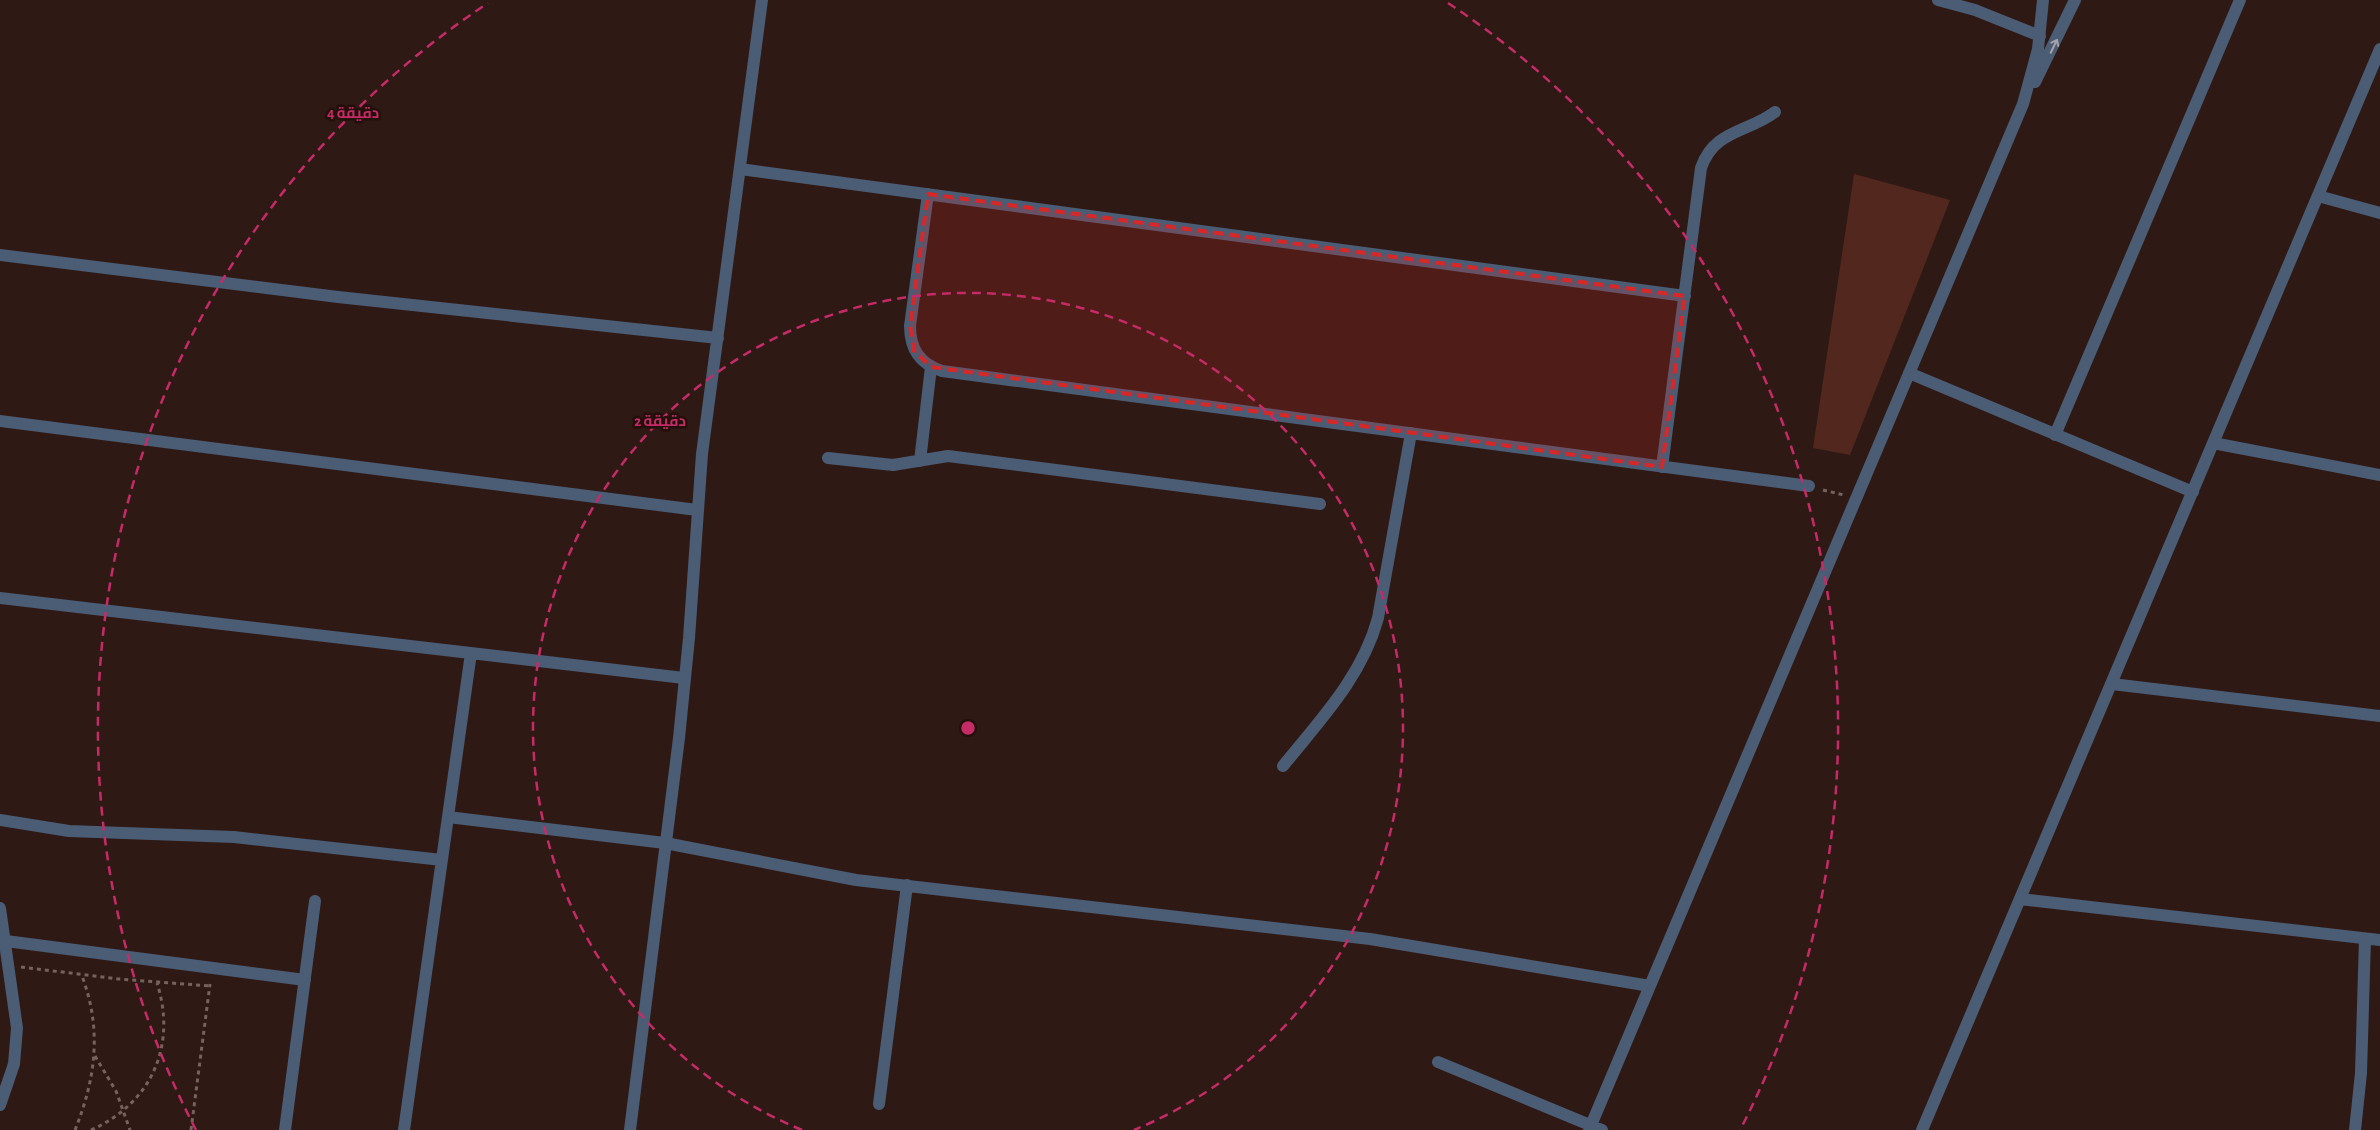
<svg xmlns="http://www.w3.org/2000/svg" width="2380" height="1130" font-family="'Alegreya Sans',Cairo,sans-serif">
<rect width="100%" height="100%" fill="#2e1914"/>
<path fill="#52281e" d="M1854 174 1950 200 1850 455 1813 448Z"/>
<g fill="none" stroke-linecap="round" stroke-linejoin="round">
<path stroke="#76635f" stroke-width="3" stroke-dasharray="4 4" stroke-linecap="butt" d="M1823 490 1844 495
M21 967 119 979 210 986
M95 1056 116 1091 130 1130
M75 1130C96 1078 102 1029 82 976
M91 1130C152 1103 177 1045 157 983
M191 1130 210 984"/>
<path stroke="#4b5c75" stroke-width="12" d="M1938 0 1975 10 2040 36
M2035 82 2075 0
M740 169 1685 296
M928 194 910 326C910 349 920 364 942 371L1809 486
M2318 196 2380 213
M0 255 338 297 718 338
M1909 373 2193 492
M0 421 697 510
M2055 435 2240 0
M2213 443 2380 475
M828 458 893 465 948 456 1320 504
M920 461 931 367
M1662 467 1701 168C1714 130 1747 133 1775 112
M0 598 684 678
M2112 684 2380 716
M1283 766C1320 720 1362 677 1378 618L1411 433
M448 817 665 843 856 880 1370 939 1650 986
M0 820 69 831 234 837 442 860
M2020 899 2380 940
M0 908 17 1028 14 1064 0 1105
M6 941 305 980
M1438 1062 1602 1130
M879 1104 907 885
M285 1130 315 901
M404 1130 471 653
M630 1130 679 738 689 638 702 454 762 0
M1589 1130 2023 104 2038 49 2043 0
M1922 1130 2380 49
M2355 1130 2361 1073 2365 939"/>
</g>
<defs><path id="oneway-shaft" d="M-6 0H5M1.5-3L5.5 0L1.5 3" fill="none" stroke-width="1.6" stroke-linecap="round" stroke-linejoin="round" transform="scale(1.25)"/></defs>
<use stroke="#a6a3ab" href="#oneway-shaft" transform="translate(2054 46) rotate(-64)"/>
<path fill="#d62828" fill-opacity="0.2" stroke="#d62828" stroke-width="4" stroke-dasharray="10 6" stroke-linejoin="round" d="M928 194 1685 296 1662 467 931 367 914 351 910 326Z"/>
<g fill="none" stroke="#c52b67" stroke-width="2.5" stroke-dasharray="9 6">
<path d="M802 1130A435 435 0 1 1 1134 1130"/>
<path d="M196 1130A870 870 0 0 1 488 3M1448 3A870 870 0 0 1 1740 1130"/>
</g>
<circle cx="968" cy="728" r="8" fill="#c52b67" stroke="#24100b" stroke-width="2.5"/>
<g font-size="15" text-anchor="middle" font-weight="bold" fill="#c52b67" stroke="#24100b" stroke-width="5" stroke-linejoin="round" paint-order="stroke">
<text x="353" y="118">4 دقيقة</text>
<text x="660" y="426">2 دقيقة</text>
</g>
</svg>
